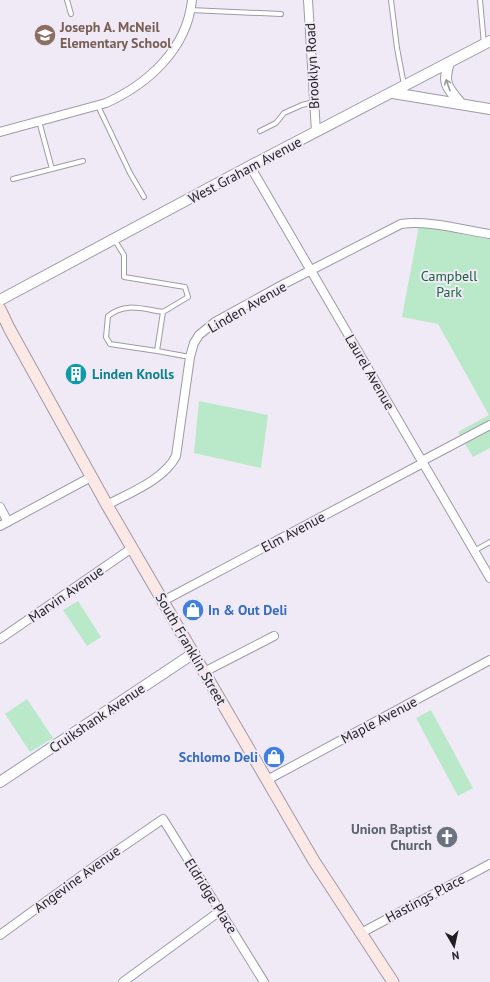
<svg xmlns="http://www.w3.org/2000/svg" width="490" height="982" font-family="'PT Sans',sans-serif">
<rect width="100%" height="100%" fill="#efeaf6"/>
<path fill="#b9e9c8" d="M419 226 490 239V448L473 457 458 432 489 415 438 324 402 317Z
M199 401 268 415 261 468 194 453Z
M78 601 101 637 87 646 63 610Z
M27 699 53 738 30 752 5 714Z
M431 710 473 788 458 796 416 718Z"/>
<g fill="none" stroke-linecap="round" stroke-linejoin="round">
<g stroke="#9f9ba6" stroke-width="6">
<path id="service" d="M67 0 71 14
M391 0 397 48 404 85
M480 0 484 44
M190 10 281 14
M98 106 130 173 144 197
M39 121 52 169
M260 131 276 123 284 113 302 105 314 102
M13 179 83 161
M114 239 124 255V277L185 287 188 297 163 312 157 351 190 357
M157 351 110 344 106 337 108 316C126 302 142 309 163 312
M474 551 490 542"/>
</g>
<g stroke="#9f9ba6" stroke-width="10">
<path id="minor" d="M308 0 316 132
M0 132 106 103C148 84 187 49 192 0
M250 166 490 578
M422 461 490 425
M107 505C129 493 164 480 176 456L190 357 194 343 199 335 215 322 282 285 401 224C428 220 463 230 490 234
M0 507 8 522
M0 526 91 477
M163 601 423 463
M0 639 132 548
M204 672 274 636
M267 780 490 660
M361 933 490 864
M0 935 99 863 163 819 264 982
M123 982 220 911"/>
</g>
<g stroke="#9f9ba6" stroke-width="12">
<path id="tertiary" d="M449 63C442 84 448 88 461 104
M393 93 490 109
M0 300 250 166 490 41
M0 782 194 653"/>
</g>
<g stroke="#9f9ba6" stroke-width="13">
<path id="secondary" d="M0 309 9 328 107 505 314 861 393 982"/>
</g>
<use href="#service" stroke="#fff" stroke-width="4"/>
<use href="#minor" stroke="#fff" stroke-width="8"/>
<use href="#tertiary" stroke="#fff" stroke-width="10"/>
<use href="#secondary" stroke="#fce8e5" stroke-width="11"/>
</g>
<defs><path id="oneway-shaft" d="M-6 0H5M1.5-3L5.5 0L1.5 3" fill="none" stroke-width="1.6" stroke-linecap="round" stroke-linejoin="round"/></defs>
<use stroke="#9b9a9c" href="#oneway-shaft" transform="translate(448 85) rotate(-110)"/>
<defs>
<g id="school-disc" transform="scale(1.15)"><circle r="9.5" fill="#8d6e63" stroke="#efeaf6"/><path d="M0-5L7-2L0 1L-7-2ZM-4 1L0 2.5L4 1V4Q0 6-4 4Z" fill="#fff"/></g>
<g id="building-disc" transform="scale(1.15)"><circle r="9.5" fill="#0f9aa8" stroke="#efeaf6"/><path d="M-4-6H4V6H1V3H-1V6H-4ZM-2.5-4.3h1.7v1.8h-1.7ZM.8-4.3h1.7v1.8H.8ZM-2.5-1h1.7V.8h-1.7ZM.8-1h1.7V.8H.8Z" fill="#fff"/></g>
<g id="shop-disc" transform="scale(1.15)"><circle r="9.5" fill="#3f7fe0" stroke="#efeaf6"/><path d="M-5-2.5h2.3a2.7 3.5 0 0 1 5.4 0H5L5.5 6h-11ZM-1.5-2.5h3a1.5 2.3 0 0 0-3 0Z" fill="#fff"/></g>
<g id="church-disc" transform="scale(1.15)"><circle r="9.5" fill="#6b7280" stroke="#efeaf6"/><path d="M-1.2-6h2.4v3.5h3.3v2.4h-3.3V6h-2.4V-.1h-3.3v-2.4h3.3Z" fill="#fff"/></g>
</defs>
<g fill-rule="evenodd">
<use href="#school-disc" x="45" y="35"/>
<use href="#building-disc" x="76" y="374"/>
<use href="#shop-disc" x="193" y="610"/>
<use href="#shop-disc" x="274" y="757"/>
<use href="#church-disc" x="447" y="837"/>
</g>
<g text-anchor="middle" dominant-baseline="central" stroke-width="4" stroke-linejoin="round" paint-order="stroke">
<g font-size="14" font-weight="bold" fill="#785e54" stroke="#efeaf6" text-anchor="start">
<text x="60" y="27">Joseph A. McNeil<tspan x="60" dy="16">Elementary School</tspan></text>
</g>
<g font-size="14" fill="#201e22" stroke="#efeaf6">
<text transform="translate(312 66) rotate(-93)">Brooklyn Road</text>
<text transform="translate(245 170) rotate(-28)">West Graham Avenue</text>
<text transform="translate(247 307) rotate(-30)">Linden Avenue</text>
<text transform="translate(370 372) rotate(60)">Laurel Avenue</text>
<text transform="translate(293 532) rotate(-28)">Elm Avenue</text>
<text transform="translate(66 594) rotate(-35)">Marvin Avenue</text>
<text transform="translate(191 649) rotate(60)">South Franklin Street</text>
<text transform="translate(97 718) rotate(-34)">Cruikshank Avenue</text>
<text transform="translate(379 720) rotate(-28)">Maple Avenue</text>
<text transform="translate(77 879) rotate(-36)">Angevine Avenue</text>
<text transform="translate(211 896) rotate(58)">Eldridge Place</text>
<text transform="translate(425 898) rotate(-28)">Hastings Place</text>
</g>
<g font-size="14" fill="#18653b" stroke="#efeaf6">
<text x="449" y="276">Campbell<tspan x="449" dy="16">Park</tspan></text>
</g>
<g font-size="14" font-weight="bold" fill="#0d838f" stroke="#efeaf6" text-anchor="start">
<text x="92" y="374">Linden Knolls</text>
</g>
<g font-size="14" font-weight="bold" fill="#366cbe" stroke="#efeaf6" text-anchor="start">
<text x="208" y="610">In &amp; Out Deli</text>
<text x="258" y="757" text-anchor="end">Schlomo Deli</text>
</g>
<g font-size="14" font-weight="bold" fill="#5b616d" stroke="#efeaf6" text-anchor="end">
<text x="432" y="829">Union Baptist<tspan x="432" dy="16">Church</tspan></text>
</g>
</g>
<g transform="translate(454 946) rotate(171)" stroke="#efeaf6" stroke-width="3" paint-order="stroke">
<path d="M0-3L7 15L0 10L-7 15Z" fill="#201e22"/>
<text y="-6" font-size="11" font-weight="bold" text-anchor="middle" fill="#201e22">N</text>
</g>
</svg>
